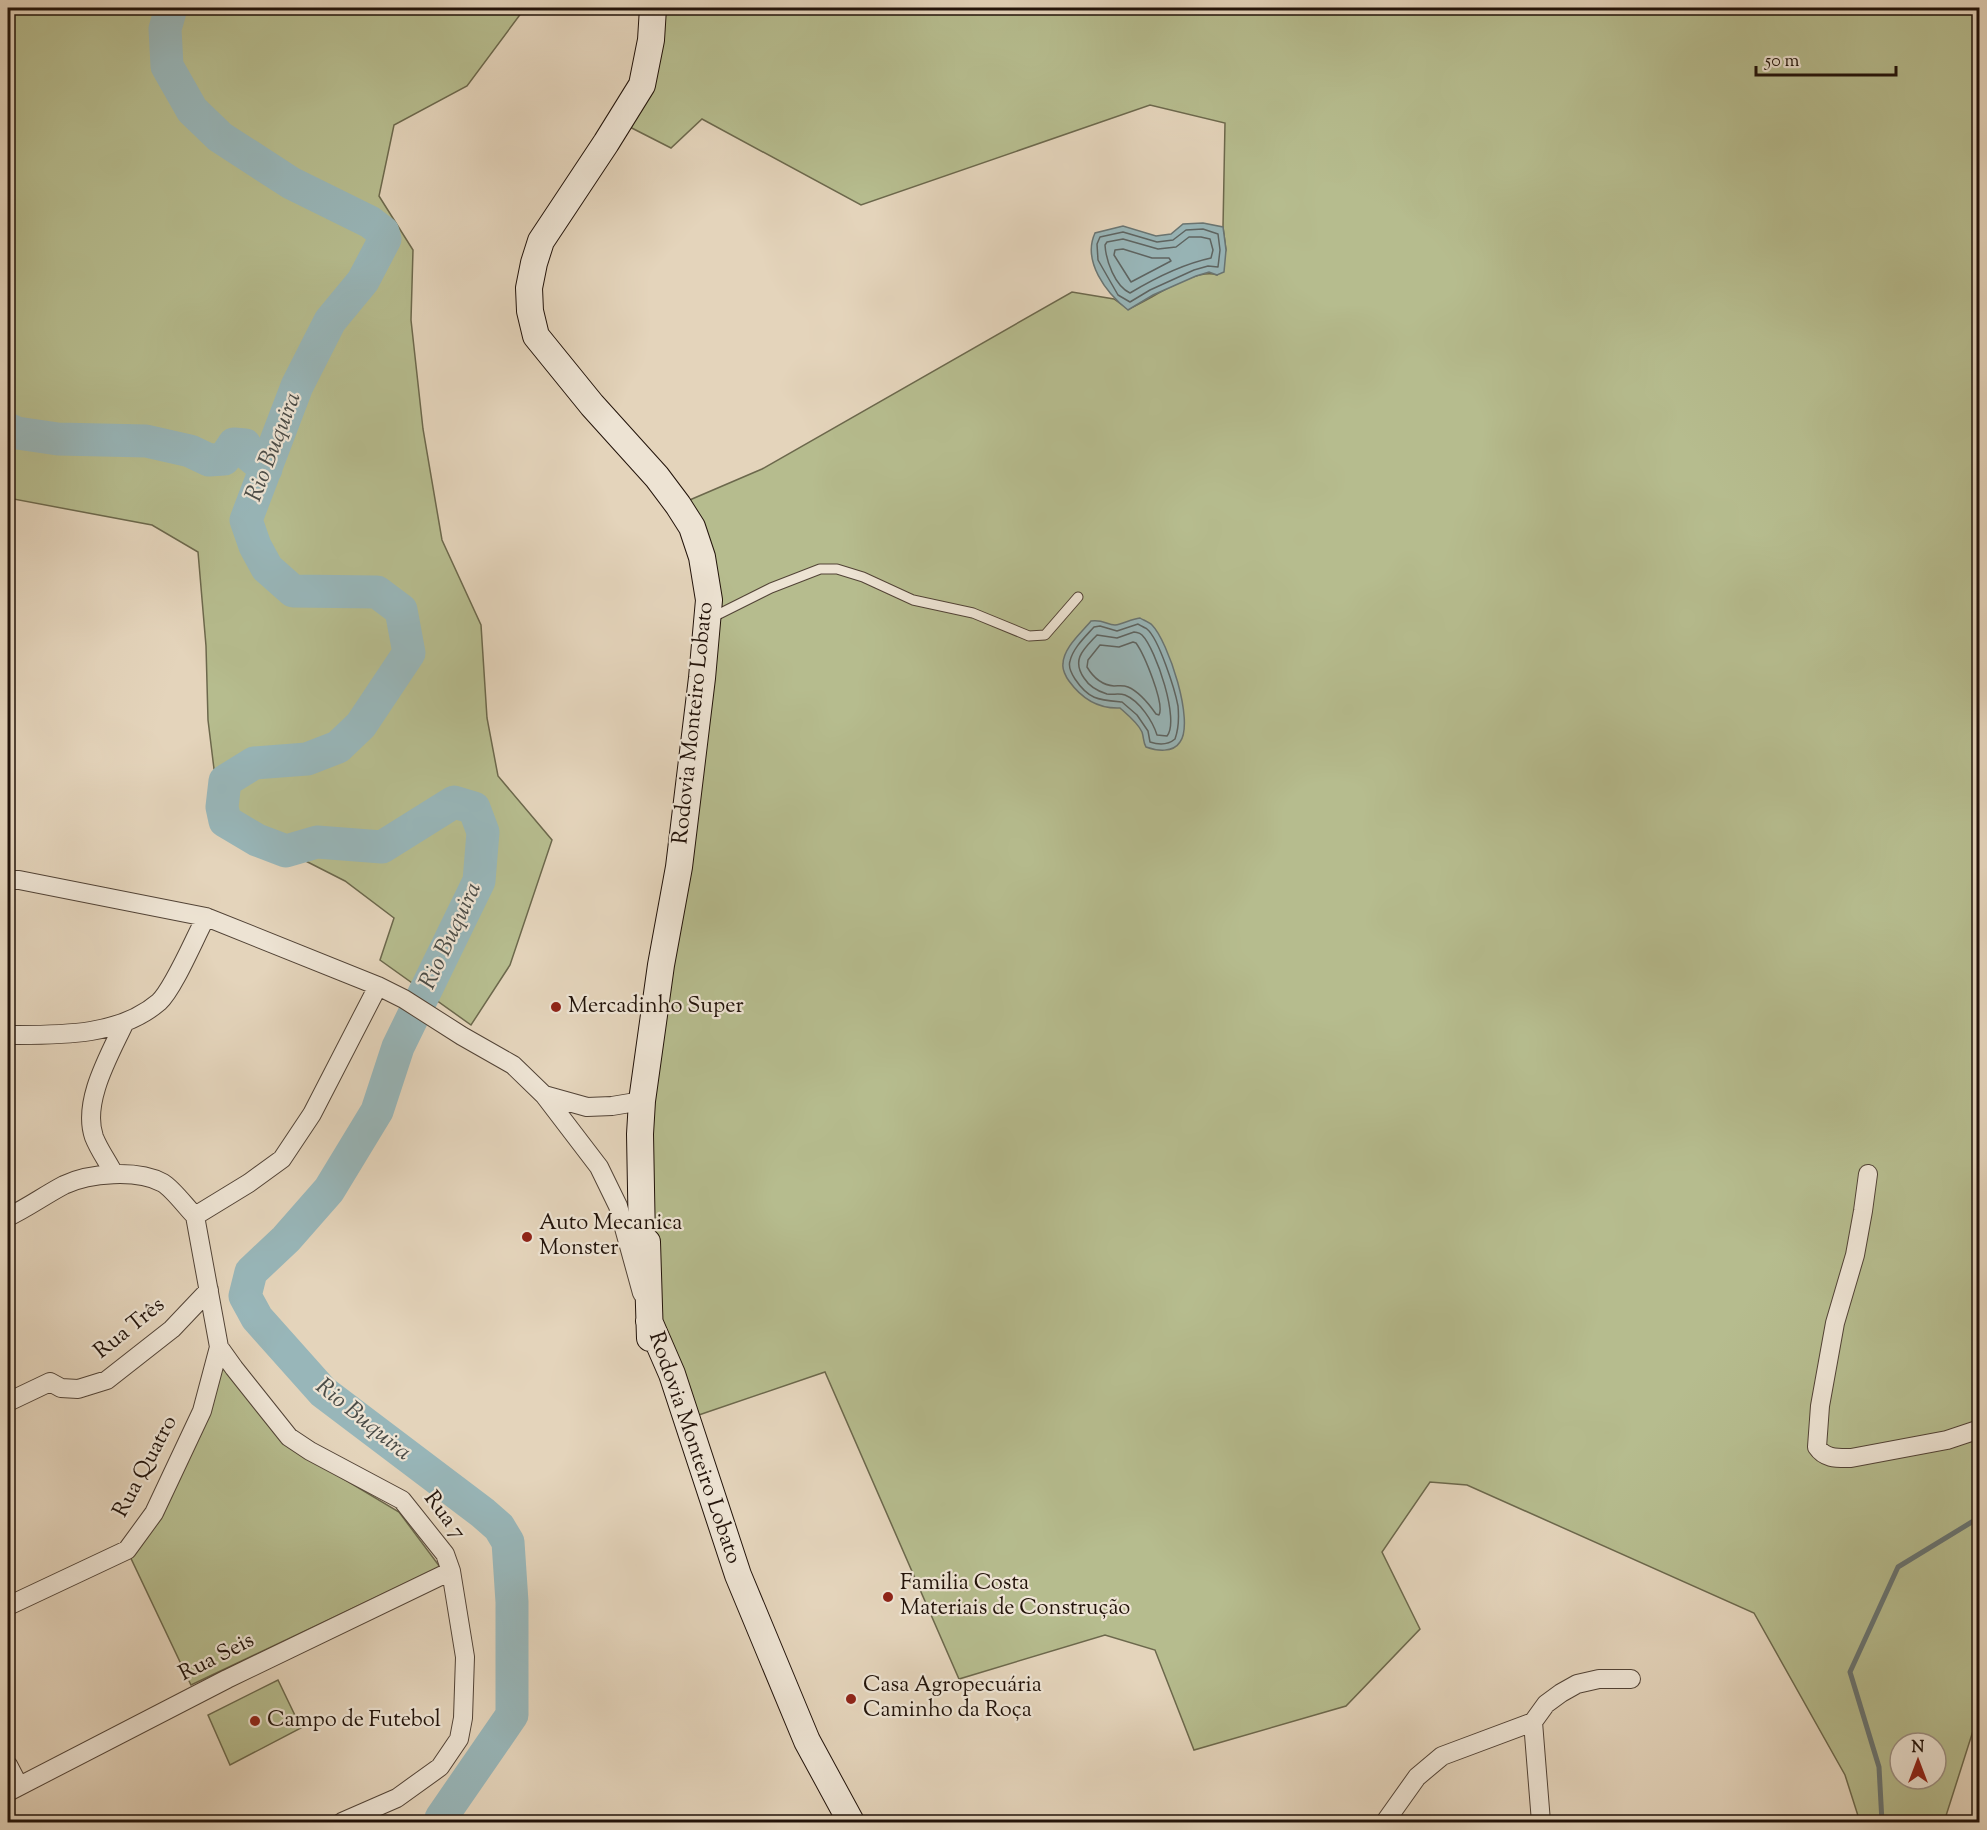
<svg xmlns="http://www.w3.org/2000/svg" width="1987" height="1830" font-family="'Sorts Mill Goudy',serif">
<rect width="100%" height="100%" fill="#e4d4bb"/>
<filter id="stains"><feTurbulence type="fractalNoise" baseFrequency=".00333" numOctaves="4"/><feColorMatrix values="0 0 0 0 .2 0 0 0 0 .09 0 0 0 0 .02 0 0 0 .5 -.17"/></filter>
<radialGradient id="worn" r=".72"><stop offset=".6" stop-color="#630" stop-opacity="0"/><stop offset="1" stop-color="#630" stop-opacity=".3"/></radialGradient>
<path fill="#b6bc8e" stroke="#6c684c" stroke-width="1.5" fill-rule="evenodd" d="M8 8H525L467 86 394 125 379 196 413 250 411 320 423 429 442 540 481 625 487 718 498 776 552 840 510 965 471 1025 380 960 394 918 345 881 286 851 257 840 222 807 225 781 214 769 208 720 206 646 198 552 152 525 8 498Z
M653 8H1979L1980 1709 1944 1822H1860L1845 1775 1754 1613 1467 1485 1430 1482 1382 1552 1420 1629 1346 1706 1194 1750 1155 1650 1105 1635 959 1679 825 1372 687 1419 649 1321 640 1167 709 600 678 505 762 469 1072 292 1114 299 1128 309C1149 301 1195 267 1217 275L1226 250 1223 227 1225 123 1150 105 861 205 702 119 671 148 620 122ZM1900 1743H1936V1779H1900Z
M216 1358 285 1444 399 1512 440 1567 191 1685 127 1550 154 1513Z
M278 1680 301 1728 230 1765 208 1715Z"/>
<path fill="#98b6b9" stroke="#697573" stroke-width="1.5" d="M1203 223 1223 227 1226 250 1224 272 1217 275 1209 272 1196 276 1153 295 1128 310C1106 293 1082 261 1095 233L1123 226 1156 236 1171 234 1183 224Z
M1140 618C1143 620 1149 622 1152 625 1168 641 1195 722 1180 742 1173 753 1157 751 1146 747 1143 742 1144 738 1142 732 1138 723 1128 715 1120 708 1098 709 1082 699 1069 681 1066 677 1062 669 1063 664 1063 648 1082 632 1091 621 1103 619 1107 625 1115 625 1123 624 1131 619 1140 618Z"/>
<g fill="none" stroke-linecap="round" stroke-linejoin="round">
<path stroke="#5d6462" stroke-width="1.5" d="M1203 229 1218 234 1220 250 1218 267 1208 266 1194 270 1150 290 1130 302 1118 295 1098 260 1097 244 1100 237 1123 232 1157 242 1173 240 1186 230Z
M1189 237H1201L1210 239 1213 250 1211 258C1183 264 1155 278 1130 293 1115 286 1106 261 1105 245L1107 242 1123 239 1158 249 1176 247Z
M1123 249 1152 258H1169L1171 261 1131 282 1114 255 1115 250Z
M1138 624C1139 625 1146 628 1147 629 1159 639 1175 690 1178 706 1179 717 1179 728 1175 739 1168 745 1159 745 1150 742L1148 731 1137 715 1122 702C1099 700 1089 700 1075 679 1071 673 1068 667 1070 661 1073 648 1085 637 1094 627L1100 626 1117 631Z
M1134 632C1138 633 1139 632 1142 635 1156 649 1180 721 1167 736L1157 735C1153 722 1140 701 1125 695 1119 693 1113 695 1107 694 1097 691 1089 686 1084 678 1071 659 1084 649 1097 635L1117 638Z
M1133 642 1136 643C1144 654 1165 704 1159 715L1156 714C1149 704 1140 692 1128 687 1123 685 1119 686 1114 686 1101 685 1093 677 1087 667L1088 660 1100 645 1119 647Z"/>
<path stroke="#697573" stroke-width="5" d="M1882 1822 1879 1767 1850 1672 1898 1567 1980 1517"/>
<path stroke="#98b6b9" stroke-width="33" d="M171 8 165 29 167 66 192 110 220 137 291 183 370 222 383 232 385 239 363 281 330 321 297 386 246 520 255 546 267 568 293 591 377 592 401 610 409 653 361 725 338 747 307 759 254 763 225 781 222 807 225 821 257 840 286 851 317 842 382 847 454 802 474 808 483 832 479 881 398 1047 377 1111 329 1190 286 1239 251 1272 245 1296 257 1318 323 1392 483 1513 499 1527 508 1542 512 1602V1715L441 1818V1822
M8 429 17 433 58 439 146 441 190 451 209 460 224 459 234 444 245 445 249 455 266 469"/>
<g stroke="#524336" stroke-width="11">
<path id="service" d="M709 619 771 588 820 569H837L863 577 913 600 973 613 1029 636 1045 635 1078 597"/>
</g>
<g stroke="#524336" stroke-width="20">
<path id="minor" d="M8 880H19L206 917 378 986 404 999 462 1036 513 1065 544 1095 599 1167 618 1206 642 1293
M8 1035C58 1035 118 1037 159 1002 174 988 195 937 206 917
M544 1095 587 1107 612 1106 642 1101
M114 1174C108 1162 99 1150 94 1137 82 1102 109 1056 124 1024
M1868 1174 1863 1211 1855 1255 1835 1323 1820 1406 1817 1447C1825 1459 1837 1458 1851 1458L1947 1440 1980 1429
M195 1216 219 1347 234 1368 289 1437 310 1451 402 1500 445 1554 451 1571 465 1657 463 1718 459 1739 440 1767 397 1798 342 1822
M195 1216 249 1183 282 1159 312 1114 378 986
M8 1217C27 1208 45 1195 64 1185 89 1173 137 1169 163 1183 173 1189 186 1207 195 1216
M8 1402 50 1382 61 1388 78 1389 107 1380 172 1329 209 1290
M8 1606 127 1550 154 1513 202 1411 219 1347
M1533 1722 1541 1822
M8 1765 19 1786
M8 1792 227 1679 451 1571
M1385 1822 1417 1777 1442 1756 1533 1722 1546 1704 1561 1693 1577 1684 1599 1679H1631"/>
</g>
<g stroke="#22130a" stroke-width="28">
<path id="secondary" d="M647 1242 650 1338
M647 1259 642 1243 640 1134 642 1101 661 965 679 867 702 678 709 600 702 557 692 527 678 505 657 477 592 405 536 336 530 311 529 288 534 263 541 241 606 143 642 85 651 40 653 8
M649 1321 672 1374 738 1575 807 1741 851 1822"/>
</g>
<use href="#service" stroke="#ede3d3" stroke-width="9"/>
<use href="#minor" stroke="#ede3d3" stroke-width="18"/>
<use href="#secondary" stroke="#ede3d3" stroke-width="26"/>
</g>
<g fill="#8f2418" stroke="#ede3d3" stroke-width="2">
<circle cx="556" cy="1007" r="6"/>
<circle cx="527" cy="1237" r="6"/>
<circle cx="888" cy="1597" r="6"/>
<circle cx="851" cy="1699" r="6"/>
<circle cx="255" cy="1721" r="6"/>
</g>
<g text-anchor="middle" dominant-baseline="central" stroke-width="4.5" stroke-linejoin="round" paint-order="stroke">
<g font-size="22" fill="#22130a" stroke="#ede3d3">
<text transform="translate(694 723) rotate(-84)">Rodovia Monteiro Lobato</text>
<text transform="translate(130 1329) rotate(-39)">Rua Três</text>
<text transform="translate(694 1448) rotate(71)">Rodovia Monteiro Lobato</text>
<text transform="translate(146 1467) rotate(-62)">Rua Quatro</text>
<text transform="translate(444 1516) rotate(53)">Rua 7</text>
<text transform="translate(217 1658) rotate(-27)">Rua Seis</text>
</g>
<g font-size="22" fill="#22130a" stroke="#ede3d3" text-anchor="start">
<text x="568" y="1007">Mercadinho Super</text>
<text x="539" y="1224">Auto Mecanica<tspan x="539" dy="25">Monster</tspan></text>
<text x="900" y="1584">Familia Costa<tspan x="900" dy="25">Materiais de Construção</tspan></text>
<text x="863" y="1686">Casa Agropecuária<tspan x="863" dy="25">Caminho da Roça</tspan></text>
<text x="267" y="1721">Campo de Futebol</text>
</g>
<g font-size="24" font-style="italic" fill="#4b4c47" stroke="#ede3d3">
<text transform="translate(274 447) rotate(-69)">Rio Buquira</text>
<text transform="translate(451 936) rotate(-65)">Rio Buquira</text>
<text transform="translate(363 1420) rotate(39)">Rio Buquira</text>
</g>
</g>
<rect width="1987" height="1830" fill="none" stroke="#e4d4bb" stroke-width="30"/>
<rect x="9" y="9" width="1969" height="1812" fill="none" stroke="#22130a" stroke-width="3"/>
<rect x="15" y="15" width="1957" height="1800" fill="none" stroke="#22130a" stroke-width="1.5"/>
<g transform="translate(1918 1761)"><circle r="28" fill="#ede3d3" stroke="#9c9083" stroke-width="1.5"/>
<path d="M0-4.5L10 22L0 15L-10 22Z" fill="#8f2418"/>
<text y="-9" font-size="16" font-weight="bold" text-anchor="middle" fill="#22130a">N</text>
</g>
<path d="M1756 66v9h140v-9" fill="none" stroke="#22130a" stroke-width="3"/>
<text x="1765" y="66" font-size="18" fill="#22130a" stroke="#ede3d3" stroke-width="4.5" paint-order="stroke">50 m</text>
<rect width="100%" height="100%" filter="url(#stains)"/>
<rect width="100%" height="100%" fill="url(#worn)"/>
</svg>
